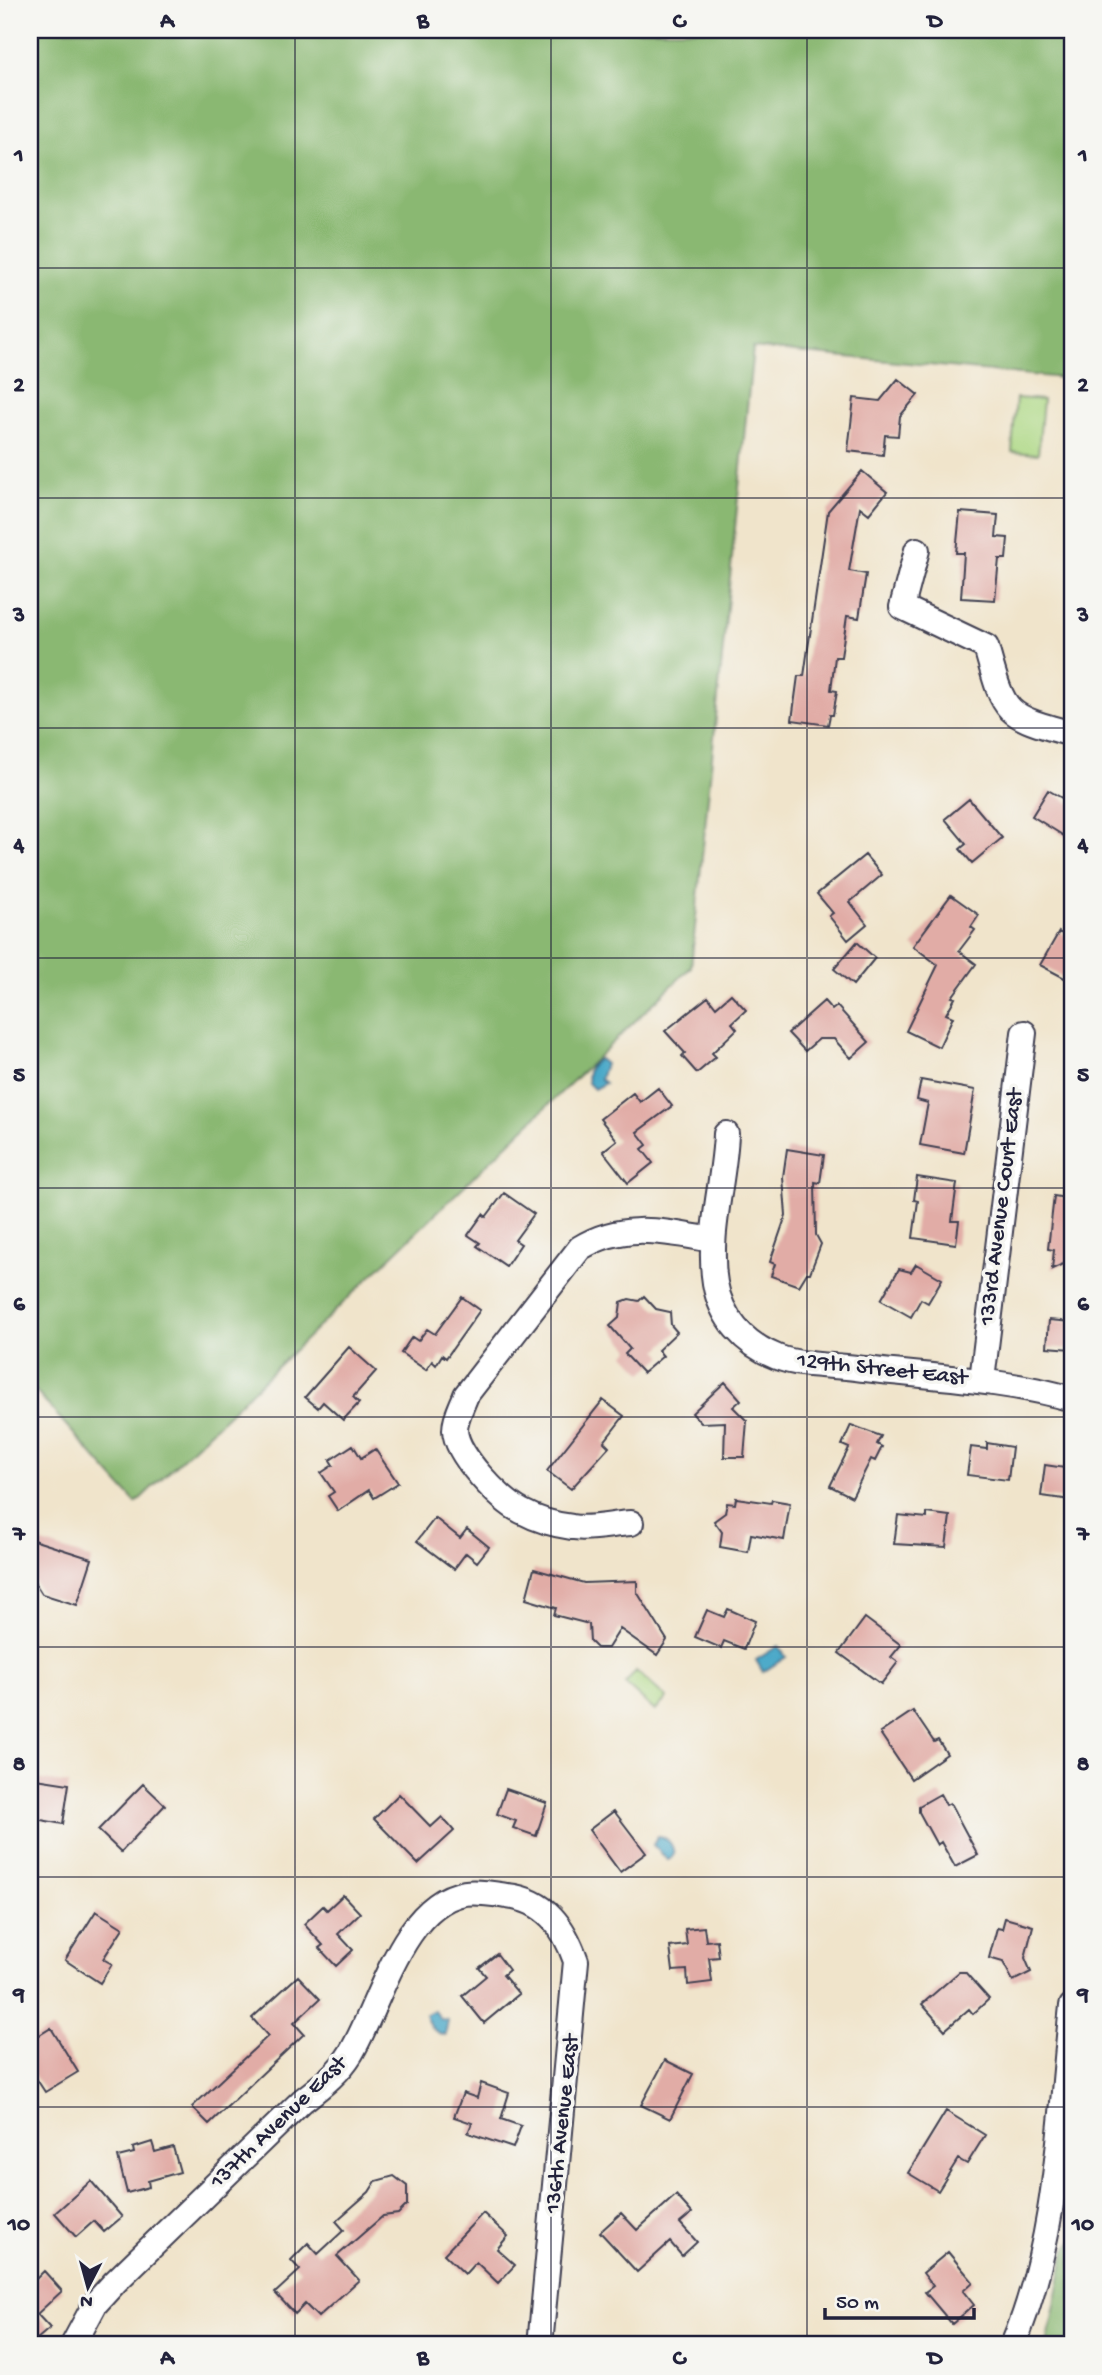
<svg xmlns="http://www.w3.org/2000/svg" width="1102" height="2375" font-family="'Gochi Hand',sans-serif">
<rect width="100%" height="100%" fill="#f6f6f2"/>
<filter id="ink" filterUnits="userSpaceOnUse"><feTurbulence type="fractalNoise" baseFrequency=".0143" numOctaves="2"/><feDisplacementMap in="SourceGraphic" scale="14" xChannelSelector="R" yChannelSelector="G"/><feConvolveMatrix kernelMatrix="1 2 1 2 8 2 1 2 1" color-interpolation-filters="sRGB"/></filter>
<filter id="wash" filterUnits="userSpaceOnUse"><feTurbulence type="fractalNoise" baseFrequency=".00686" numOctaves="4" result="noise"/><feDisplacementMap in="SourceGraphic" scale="28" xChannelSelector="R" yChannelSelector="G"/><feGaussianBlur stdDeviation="1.57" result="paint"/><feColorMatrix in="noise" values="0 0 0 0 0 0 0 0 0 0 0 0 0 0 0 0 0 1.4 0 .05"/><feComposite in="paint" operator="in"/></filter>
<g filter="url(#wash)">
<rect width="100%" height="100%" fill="#f0e4cb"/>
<path fill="#add884" stroke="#687d60" stroke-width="2" d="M1016 398 1043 400 1038 454 1012 452Z
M636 1671 667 1698 655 1711 625 1684Z"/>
<path fill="#8ab872" stroke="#566d56" stroke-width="2" d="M30 30H1072V379L753 348 691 967 136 1503 30 1385Z
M1072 2241V2345H1047L1066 2249Z"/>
<path fill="#49a8c8" stroke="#366582" stroke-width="2" d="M599 1059 605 1064 600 1079 605 1083 594 1089 588 1083C586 1073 589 1064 599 1059Z
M778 1646 786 1657 763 1672 756 1660Z
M657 1836C667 1836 675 1846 673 1856L668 1860 653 1845Z
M434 2010 441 2019 448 2020 445 2035C433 2032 429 2026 425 2015Z"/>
<g id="blocks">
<path fill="#e1aca6" d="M898 379 918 395 900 416 898 436 885 435 883 455 848 451 854 398 880 401Z
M862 471 887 492 869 514 860 507 849 571 866 574 859 618 847 616 841 657H835L831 690 837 691 833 715H830L828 725 792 720 798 676H804L828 511Z
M960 512 998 515 996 537 1008 538 1006 559H999L995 600 961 598 964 553H956Z
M1048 790 1072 804V841L1032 816Z
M969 799 1002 838 972 863 960 849 966 844 945 819Z
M865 855 882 875 850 902 867 924 848 940 829 916 833 913 817 894Z
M951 895 979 915 971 927 975 930 959 951 976 964 952 997 955 998 946 1014 953 1017 939 1047 906 1031 938 965 913 946Z
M1059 932 1072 940V982L1040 965Z
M857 942 875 958 853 985 834 969Z
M731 994 746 1010 732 1023 737 1029 712 1053 716 1057 697 1073 682 1056 685 1053 665 1031 708 997 716 1007Z
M824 1001 832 1010 837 1006 869 1042 851 1058 834 1039H819L805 1051 788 1033Z
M921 1080 975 1090 964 1153 920 1145 928 1103 917 1100Z
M658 1088 672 1106 637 1132 647 1145 642 1149 653 1163 628 1183 603 1151 617 1140 600 1119 633 1093 640 1102Z
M787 1149 824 1155 820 1183 815 1182 816 1235 821 1244 810 1273H807L799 1286 771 1276 775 1264 770 1262 786 1215 783 1177Z
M917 1177 957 1183 952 1221H959L956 1244 913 1238 918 1201 914 1200Z
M504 1193 534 1214 515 1240 521 1244 506 1266 477 1246 480 1243 468 1235 483 1214 486 1217Z
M1054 1196 1072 1199V1264L1065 1263 1052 1269 1054 1250 1048 1249Z
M916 1264 942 1279 928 1303 921 1299 911 1317 881 1300 899 1269 911 1272Z
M644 1296 656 1309 670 1312 671 1325 677 1332 658 1350 663 1356 643 1373 625 1354 630 1349 610 1326 619 1318 621 1302 629 1299 639 1301Z
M462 1297 480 1310 446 1358 442 1355 436 1365 432 1361 426 1370 401 1353 412 1337 418 1341 427 1329 435 1334Z
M1049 1320 1072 1322V1349L1047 1347Z
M349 1347 376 1371 353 1397 359 1403 343 1420 323 1402 318 1408 305 1397Z
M725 1382 741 1400 733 1407 747 1421 744 1457H724L725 1422 701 1423 692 1413Z
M603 1400 624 1416 604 1442 609 1447 571 1489 547 1471Z
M851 1425 881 1436 877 1444 882 1447 875 1461 871 1459 852 1497 830 1486 849 1448 842 1445Z
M987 1443 1012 1447 1008 1480 967 1475 971 1447 987 1449Z
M353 1445 361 1458 375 1449 398 1483 374 1498 369 1490 338 1511 328 1496 334 1492 321 1473 333 1465 330 1460Z
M1045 1465 1072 1469V1500L1041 1496Z
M736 1498 771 1503 772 1500 790 1503 784 1540 751 1534 748 1552 720 1547 722 1532 714 1521 725 1513 727 1503 735 1504Z
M927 1513 950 1516 946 1547 894 1544 898 1515 927 1518Z
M435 1518 460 1538 467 1529 489 1547 477 1562 466 1553 454 1569 417 1541Z
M30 1539 92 1559 77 1605 42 1594 30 1575Z
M534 1569 584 1583 637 1581V1592L667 1640 657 1655 620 1629 608 1648H597L590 1641 589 1624 554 1615 556 1608 526 1599Z
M728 1609 755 1621 744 1649 724 1641 721 1648 695 1637 707 1610 724 1617Z
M865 1618 901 1645 891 1657 898 1662 881 1684 839 1653Z
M913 1711 934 1742 938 1740 947 1754 911 1779 880 1733Z
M30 1778 69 1784 63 1824 30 1818Z
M143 1784 165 1805 121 1852 98 1830Z
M506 1789 547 1803 536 1836 513 1828 516 1821 497 1814Z
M399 1794 431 1827 442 1817 454 1831 418 1864 374 1819Z
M940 1794 946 1805 950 1803 978 1855 955 1867 941 1842 937 1845 919 1812V1806Z
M614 1811 646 1853 620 1872 589 1830Z
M343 1895 360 1913 338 1934 353 1950 336 1966 319 1948 323 1945 304 1924 323 1906 327 1910Z
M96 1911 123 1928 103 1959 112 1964 100 1983 65 1960Z
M1005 1918 1033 1926 1025 1958 1031 1972 1013 1981 1003 1962 989 1958 997 1928 1002 1929Z
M704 1927 706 1941 717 1940 719 1957 709 1958 712 1982 688 1985 687 1970 673 1971 670 1947 687 1945 685 1929Z
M497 1954 509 1970 503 1975 519 1994 484 2023 462 1996 486 1976 479 1968Z
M959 1972H965L989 1999 973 2014 969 2009 945 2030 922 2004Z
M298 1976 320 1999 294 2023 304 2034 209 2124 192 2107 268 2036 252 2018Z
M51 2028 78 2072 45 2092 30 2069V2041Z
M665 2060 693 2074 670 2119 641 2105Z
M481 2083 509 2093 501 2119 521 2126 513 2148 468 2133 472 2123 454 2117 463 2093 477 2098Z
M946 2111 985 2135 967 2164 958 2159 938 2191 908 2173Z
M152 2142 155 2152 173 2147 180 2172 148 2181 149 2187 127 2193 118 2157 134 2153 133 2148Z
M394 2176 407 2186V2205L398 2214 383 2216 337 2256 359 2280 318 2317 305 2304 295 2314 275 2293 300 2270 291 2260 308 2243 318 2254 344 2230 336 2221 369 2192 376 2181Z
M91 2181 122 2217 104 2232 94 2221 76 2237 55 2213Z
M676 2195 692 2213 680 2223 697 2242 682 2256 670 2242 637 2272 600 2232 621 2213 637 2230Z
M483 2213 508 2236 497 2249 515 2265 498 2283 476 2262 465 2274 444 2254Z
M948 2252 973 2282 963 2291 974 2305 952 2324 925 2292 933 2286 923 2273Z
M44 2271 62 2291 37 2314 50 2328 30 2345V2285Z"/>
</g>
</g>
<g filter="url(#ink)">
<use href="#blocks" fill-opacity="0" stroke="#413f51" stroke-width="2"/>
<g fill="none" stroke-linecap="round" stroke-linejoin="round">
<g stroke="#413f51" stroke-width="28">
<path id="minor" d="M917 550 902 607 986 647C1005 716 1004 715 1072 734
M726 1134C724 1183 707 1234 715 1283 721 1318 744 1344 777 1357 800 1366 831 1365 856 1368 928 1377 1002 1379 1072 1399
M982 1380 1024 1033
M631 1523C612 1524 591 1530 572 1527 555 1525 536 1519 521 1511 500 1500 456 1455 455 1430 455 1418 462 1406 466 1395L580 1248C623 1221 666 1232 713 1240
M73 2345 95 2304 115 2282 302 2101C320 2087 339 2073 351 2053 380 2005 402 1904 465 1893 478 1891 494 1894 507 1896 546 1900 564 1927 576 1961L540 2345
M1013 2345C1058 2239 1060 2119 1072 2006"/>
</g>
<use href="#minor" stroke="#fff" stroke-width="24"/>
</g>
</g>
<path fill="none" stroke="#22223b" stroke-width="2" stroke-opacity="0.55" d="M295 30V2345M551 30V2345M807 30V2345M30 268H1072M30 498H1072M30 728H1072M30 958H1072M30 1188H1072M30 1417H1072M30 1647H1072M30 1877H1072M30 2107H1072"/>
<g text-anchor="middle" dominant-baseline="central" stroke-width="7" stroke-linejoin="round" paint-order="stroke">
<g font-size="23" fill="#22223b" stroke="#f6f6f2">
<text transform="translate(1002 1207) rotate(-83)">133rd Avenue Court East</text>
<text transform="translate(882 1370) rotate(6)">129th Street East</text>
<text transform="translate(279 2123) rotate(-44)">137th Avenue East</text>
<text transform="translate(563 2124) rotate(-84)">136th Avenue East</text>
</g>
</g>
<rect width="1102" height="2375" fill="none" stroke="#f6f6f2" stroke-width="77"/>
<g transform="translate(88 2287) rotate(186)" stroke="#f6f6f2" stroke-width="5" paint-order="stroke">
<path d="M0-5L12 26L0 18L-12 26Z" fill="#22223b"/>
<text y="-10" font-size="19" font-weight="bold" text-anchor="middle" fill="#22223b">N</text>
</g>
<path d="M825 2308v10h149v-10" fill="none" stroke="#22223b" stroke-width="3.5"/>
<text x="836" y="2308" font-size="21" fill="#22223b" stroke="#f6f6f2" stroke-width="5" paint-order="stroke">50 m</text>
<rect x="38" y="38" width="1026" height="2298" fill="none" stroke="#22223b" stroke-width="2.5"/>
<g font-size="23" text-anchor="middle" font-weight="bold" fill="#22223b">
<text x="167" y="27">A</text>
<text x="423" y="27">B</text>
<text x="679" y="27">C</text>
<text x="935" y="27">D</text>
<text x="19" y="161">1</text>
<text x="1083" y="161">1</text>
<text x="19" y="391">2</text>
<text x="1083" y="391">2</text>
<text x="19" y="621">3</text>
<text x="1083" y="621">3</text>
<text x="19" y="851">4</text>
<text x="1083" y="851">4</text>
<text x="19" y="1081">5</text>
<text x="1083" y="1081">5</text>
<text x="19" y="1310">6</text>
<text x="1083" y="1310">6</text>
<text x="19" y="1540">7</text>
<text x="1083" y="1540">7</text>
<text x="19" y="1770">8</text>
<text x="1083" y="1770">8</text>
<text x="19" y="2000">9</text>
<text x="1083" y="2000">9</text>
<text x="19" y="2230">10</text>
<text x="1083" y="2230">10</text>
<text x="167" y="2364">A</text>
<text x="423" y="2364">B</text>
<text x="679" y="2364">C</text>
<text x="935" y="2364">D</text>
</g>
</svg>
